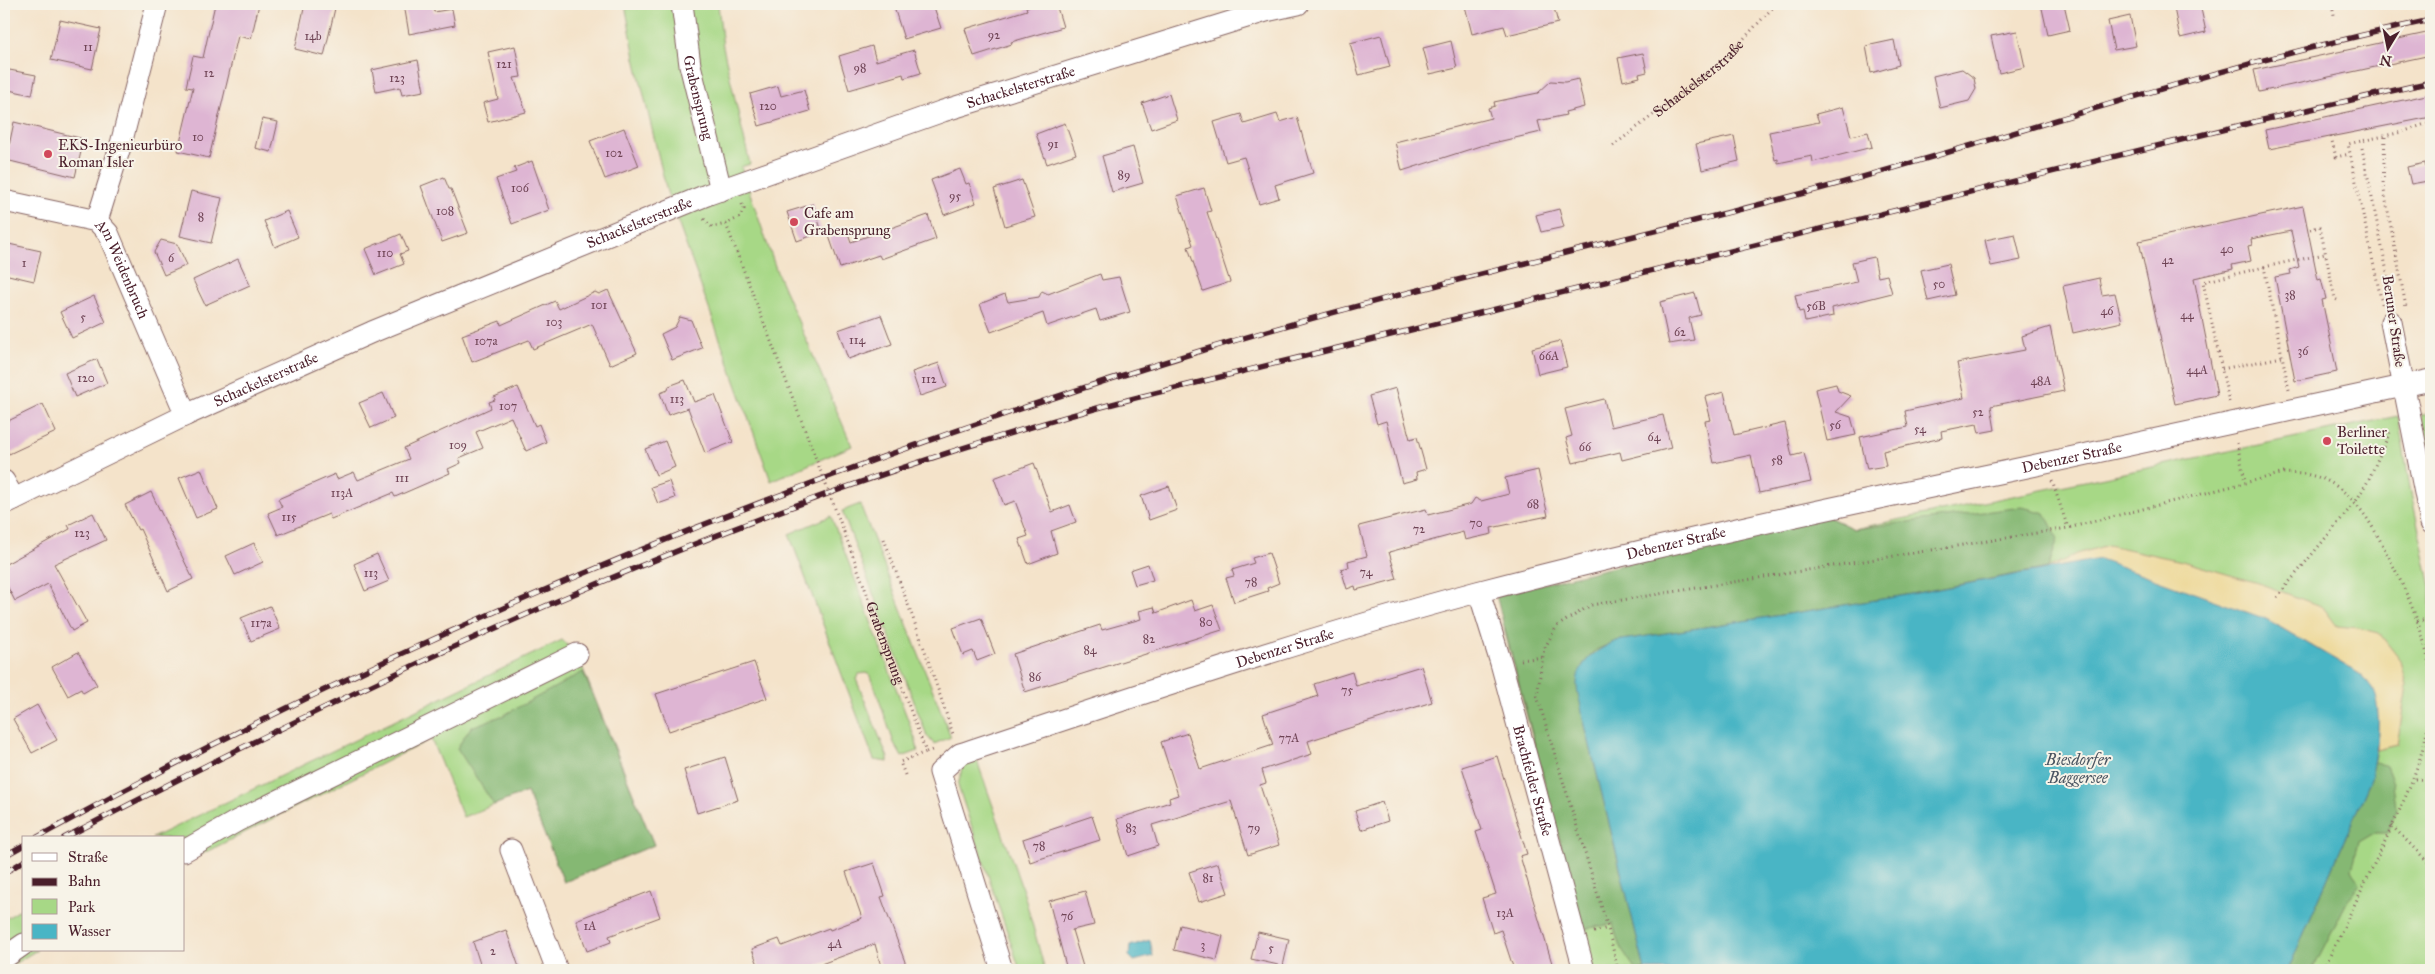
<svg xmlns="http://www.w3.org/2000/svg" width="2435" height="974" font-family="'IM FELL Great Primer',serif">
<rect width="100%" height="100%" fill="#f7f3e8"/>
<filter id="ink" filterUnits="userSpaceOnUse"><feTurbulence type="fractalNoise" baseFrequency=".02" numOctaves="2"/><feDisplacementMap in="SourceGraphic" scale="10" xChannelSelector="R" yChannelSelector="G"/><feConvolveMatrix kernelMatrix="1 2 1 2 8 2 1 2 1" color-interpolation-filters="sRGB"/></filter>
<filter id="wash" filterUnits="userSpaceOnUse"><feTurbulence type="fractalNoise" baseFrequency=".0096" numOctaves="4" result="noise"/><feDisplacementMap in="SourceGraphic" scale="20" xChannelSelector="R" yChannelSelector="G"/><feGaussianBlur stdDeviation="1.12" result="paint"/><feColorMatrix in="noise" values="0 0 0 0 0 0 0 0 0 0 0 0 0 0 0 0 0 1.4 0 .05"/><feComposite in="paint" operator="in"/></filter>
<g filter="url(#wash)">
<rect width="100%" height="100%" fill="#f4e3ca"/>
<path fill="#a7d886" stroke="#787c58" d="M625 4H718L723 47 750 164 741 167 777 272 852 446 771 481 667 192 635 58Z
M2431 413V456L2421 415Z
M2398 416 2410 488 2431 587V970H2288L2371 778 2377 750 2346 666 2273 625 2048 568 1895 597 1654 636 1637 931 1645 970H1593L1504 629 1826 516 1854 529Z
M860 504 951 737 934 744 927 736 842 511Z
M831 516 916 741 918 751 902 757 894 743 871 676 867 673 859 674 856 679 888 758V762L874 760 789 534Z
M562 640 577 654 654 845 564 882 527 792 463 817 431 739 184 863V838H152Z
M975 755 1024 894 1045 970H1020L958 786 962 768Z
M24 907V950H37L4 970V920Z"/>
<path fill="#85b873" stroke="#686c4f" d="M2022 507 2045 513 2058 539 2048 568 1895 597 1616 641 1596 650 1583 664 1582 713 1645 970H1636L1619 945 1613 924 1583 929 1496 595 1826 516 1854 529Z
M583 672 654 845 564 882 527 792 494 805 457 748 471 727 504 715Z
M2374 761 2386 766 2393 783 2396 808 2387 832H2376L2359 842 2352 870 2360 884 2348 900 2312 970H2288L2371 778Z"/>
<path fill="#eeda9e" stroke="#9c7c64" d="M2108 545 2182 561 2261 584 2323 607 2337 626 2359 628 2379 633 2401 661 2407 686 2397 745 2377 750C2378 721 2381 700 2363 676L2266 619 2048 568 2077 554Z"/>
<path fill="#49b5c5" stroke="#4a6a78" d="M2100 559 2266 619 2363 676C2366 680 2370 684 2372 689 2384 711 2376 754 2371 778L2288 970H1645L1582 713C1581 703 1576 691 1577 682 1579 660 1599 649 1616 641L1895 597Z
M1150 940 1153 956 1134 961 1129 956 1130 946Z"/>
<g id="blocks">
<path fill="#deb5d3" d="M215 4H259L251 39 238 36 209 158 178 151 193 88 186 87 193 56 203 58Z
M305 4H336L324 56 295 49Z
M404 4H432L434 12 452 9 455 25 409 34Z
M893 4H933L941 28 904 39Z
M1038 4H1056L1063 27 1011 42 1012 44 974 56 965 29 1027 10 1026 7Z
M1476 4H1553L1558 23 1507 35 1504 26 1472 34 1465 6Z
M2041 4H2064L2070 30 2048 35Z
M2191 4H2200L2206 32 2180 38 2174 8Z
M2130 16 2136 46 2114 50 2108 21Z
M60 20 101 29 92 69 51 60Z
M2017 31 2025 67 1999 73 1991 36Z
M2431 32V55L2259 92 2254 70Z
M1381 35 1390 67 1359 75 1350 43Z
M1894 40 1899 65 1871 73 1866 46Z
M1451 41 1457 68 1430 74 1423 48Z
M515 46 521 77 514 78 526 112 488 122 483 103 498 99 488 52Z
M872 46 876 61 914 50 921 73 904 78 903 74 849 90 839 56Z
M1643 53 1647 72 1639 74 1640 77 1623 81 1618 58Z
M418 60 424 91 402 95 400 87 376 92 372 70Z
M4 69 36 75 32 95 4 89Z
M1962 69 1974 78 1976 89 1969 101 1940 108 1933 76Z
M1578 79 1584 107 1565 112 1566 115 1538 121 1541 132 1480 146 1402 171 1395 142 1491 118 1488 108 1495 106 1494 102 1538 93 1551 81 1565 82Z
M778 86 781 96 804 90 810 111 759 126 750 94Z
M1169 94 1177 120 1151 129 1142 103Z
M2431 94V117L2269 149 2265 130Z
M1843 107 1851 136 1868 132 1872 147 1813 162 1812 156 1778 163V159L1775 160 1769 132 1819 122 1816 114Z
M1241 114 1244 124 1277 114 1280 122 1297 117 1313 173 1275 185 1279 198 1259 204 1244 157 1226 162 1214 122Z
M262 119 278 122 271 152 255 148Z
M14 122 84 139 75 177 6 160Z
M1065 123 1076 154 1047 164 1036 134Z
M624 128 639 166 605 179 590 141Z
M1734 136 1739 161 1702 170 1696 144Z
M1133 147 1143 183 1112 192 1102 156Z
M532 161 549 210 512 224 496 179 516 172 514 168Z
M2425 163 2428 181 2411 184 2407 167Z
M960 169 966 184 969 183 976 203 944 215 931 180Z
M444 177 449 189H451L468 233 442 242 421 186Z
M1022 180 1035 217 1005 226 994 189Z
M1204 188 1211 211 1207 212 1230 282 1203 291 1188 247 1193 245 1177 196Z
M191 191 222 198 211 243 180 236Z
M813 204 822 232 797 241 787 212Z
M2303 206 2318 280 2321 279 2326 299 2322 300 2337 372 2295 381 2275 277 2291 274 2290 270 2299 267 2291 231 2251 239 2252 245 2248 246 2251 261 2232 265 2233 269 2194 278 2217 395 2175 404 2139 241Z
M1559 209 1564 227 1541 232 1536 215Z
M287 211 298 237 275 247 264 221Z
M928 215 936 239 881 259 879 255 840 268 829 236 847 230 851 242Z
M401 234 408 251 400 254 404 264 376 275 365 249Z
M2015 234 2021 260 1991 266 1985 240Z
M161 240 177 244 187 265 164 275 154 252Z
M4 243 41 251 34 281 4 274Z
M1874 257 1878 277 1887 275 1892 293 1832 308 1833 316 1805 322 1803 311 1799 312 1795 295 1857 282 1852 262Z
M238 259 250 285 205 305 193 280Z
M1948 264 1955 295 1928 301 1921 270Z
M1100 274 1102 280 1119 277 1130 312 1100 321 1096 309 1047 326 1043 313 991 332 980 304 1005 294 1008 302 1039 297 1042 291 1048 294Z
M2099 278 2102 295 2115 293 2122 322 2073 333 2063 286Z
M608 290 637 353 610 365 592 324 533 349 529 340 472 362 462 335 500 321 501 325 555 301 559 309 595 292 599 294Z
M1695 293 1701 315 1689 318 1694 340 1669 344 1660 302Z
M94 296 106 322 72 338 60 312Z
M881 315 892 344 848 359 838 330Z
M680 317 691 320 702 348 672 360 661 334 675 327Z
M2050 327 2064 391 1991 406 1995 430 1979 433 1977 424 1941 431 1942 438 1883 451 1886 466 1867 469 1860 437 1908 427 1905 411 1964 398 1957 363 2025 350 2022 336Z
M1560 341 1567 367 1538 374 1532 348Z
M97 359 107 383 75 397 65 373Z
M939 363 947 387 920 396 912 372Z
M685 380 694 402 715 395 733 442 705 453 688 408 668 415 660 393 668 390 669 386Z
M1836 384 1838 391 1851 396 1836 412 1851 417 1856 435 1827 441 1815 389Z
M518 387 535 426 539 424 546 442 526 451 511 417 476 432 483 448 459 458 461 463 448 469 450 473 395 497 393 493 331 519 329 514 278 535 268 513 282 507 278 499 335 474 337 479 354 472 358 480 409 459 404 448 491 408 489 402 495 400 494 397Z
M1396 388 1410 439 1417 437 1426 469 1416 472 1417 479 1402 483 1386 421 1377 424 1369 396Z
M1724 392 1734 435 1785 423 1792 456 1804 453 1811 482 1759 493 1751 455 1714 463 1705 421 1711 420 1705 397Z
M383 393 394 418 371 428 359 403Z
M1604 399 1611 427 1663 415 1671 448 1622 460 1620 452 1573 463 1566 438 1572 436 1565 409Z
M43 404 56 432 9 454 4 444V423Z
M665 441 675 467 656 475 645 449Z
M1034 463 1052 512 1070 505 1076 522 1051 531 1057 553 1028 564 1019 539 1028 536 1015 501 1004 505 994 478Z
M201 469 218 509 196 518 179 478Z
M1538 470 1548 516 1491 528 1492 534 1465 540 1463 532 1389 552 1397 579 1356 590 1355 586 1347 589 1341 569 1349 567 1348 561 1367 556 1359 526 1426 509 1428 515 1471 504 1475 498 1481 501 1509 494 1505 478Z
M669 481 675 498 658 504 651 487Z
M1169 486 1177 510 1149 520 1141 496Z
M151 492 193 579 168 591 140 529 138 530 125 505Z
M93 513 106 540 54 564 87 623 72 631 48 584 15 601 4 580V565L70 529 68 525Z
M254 543 263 562 235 575 226 556Z
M1269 553 1279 583 1267 588 1268 591 1234 602 1226 578 1234 576 1232 570 1254 563 1252 558Z
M377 554 389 581 365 591 354 564Z
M1148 564 1153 580 1135 585 1130 570Z
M1191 600 1195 611 1213 605 1222 630 1025 692 1013 654 1100 625 1102 630 1141 619 1139 611 1154 607 1156 613Z
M270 606 280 629 251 641 241 618Z
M981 618 995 654 977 661 973 651 963 655 953 628Z
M78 652 97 685 83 693 81 689 68 696 52 667Z
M754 662 767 698 669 731 656 694Z
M1421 666 1432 702 1308 741 1312 754 1262 770 1266 783 1260 785 1279 845 1248 855 1231 801 1152 825 1158 846 1128 856 1117 819 1170 802 1169 798 1178 795 1161 742 1188 733 1200 769 1273 745 1263 714 1318 696 1314 684 1352 672 1356 686Z
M37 705 57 740 32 753 13 719Z
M1497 756 1527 854 1520 856 1554 970H1514L1501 930 1493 933 1482 898 1496 894 1476 832 1482 830 1462 767Z
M725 757 738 800 697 813 684 770Z
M1382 802 1388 821 1361 830 1355 811Z
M1092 816 1100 840 1030 862 1023 839Z
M874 863 885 896 881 897 908 970H882L875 944 805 970H760L752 949 779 939 782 946 829 928 830 930 862 918 846 872Z
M1218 863 1228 893 1199 902 1189 872Z
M651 891 660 917 609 936 611 942 587 951 576 920Z
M1085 891 1094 925 1072 930 1084 970H1067L1049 901Z
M1180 925 1223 936 1217 960 1174 950Z
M506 930 520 970H482L473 942Z
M1258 932 1289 939 1283 966 1251 959Z"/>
</g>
</g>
<g filter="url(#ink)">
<use href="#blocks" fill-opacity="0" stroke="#866463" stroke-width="1"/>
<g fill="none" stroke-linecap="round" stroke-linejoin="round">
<g stroke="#866463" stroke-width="23">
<g id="minor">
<path id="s3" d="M682 4 690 65 721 190"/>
<path d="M4 201 97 221"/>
<path d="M97 221 121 144 157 4"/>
<path id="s4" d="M97 221 108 233 186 415"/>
<path d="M2391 322 2431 523"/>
<path d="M4 481 14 499"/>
<path id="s5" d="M4 504 186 415 372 332 709 194 943 111 1266 11 1298 4"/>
<path id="s6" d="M1479 592 1501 663 1584 970"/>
<path d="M511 850 557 970"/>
<path d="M184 851 237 821 577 654"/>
<path d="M4 958 24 944"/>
<path id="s7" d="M1002 970 940 772 960 754C1132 697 1302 639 1477 592 1655 545 1834 507 2013 470 2153 440 2292 409 2431 380"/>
</g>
</g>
<g stroke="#866463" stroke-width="3" stroke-dasharray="1 4" stroke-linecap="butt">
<path d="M2311 4H2312"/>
<path d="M2332 4 2334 15"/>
<path d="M2331 137 2336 157 2350 154"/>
<path d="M2385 137 2383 185 2406 307"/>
<path id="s1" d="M1613 146 1723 61 1776 4"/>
<path d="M2362 148 2393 302"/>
<path d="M742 204 744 209 740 217 726 224 808 438"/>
<path d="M704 219 712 227 726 224"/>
<path d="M2310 229 2320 227 2335 299 2337 300"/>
<path d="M2264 267 2325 254"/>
<path d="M2382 304 2348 144 2402 132 2431 122"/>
<path d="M2222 369 2282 357"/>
<path d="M2229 402 2203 282 2264 267 2289 390"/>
<path d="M2237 443 2245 481"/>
<path d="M2052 481 2068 528"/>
<path id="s2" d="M844 532 926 752 932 750"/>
<path d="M884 539 925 651 953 734"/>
<path d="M2277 597 2356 501 2368 481 2390 432"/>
<path d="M2417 621 2431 618"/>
<path d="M1521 660 1543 657"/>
<path d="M905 775 900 762 926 752"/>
<path d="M2415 779 2431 780"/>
<path d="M2392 826 2431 865"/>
<path d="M1594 932 1608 928"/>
<path d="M1618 970 1608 928 1537 696 1544 649 1557 626 1591 605 2068 528 2284 473C2294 474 2304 473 2314 476 2349 485 2370 520 2385 550 2406 590 2426 633 2431 678 2435 743 2404 801 2377 858 2359 895 2341 933 2323 970"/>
</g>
<use href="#minor" stroke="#fff" stroke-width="21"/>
<g stroke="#4a1f2b" stroke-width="5.5">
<path id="rail" d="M36 838C404 635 799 474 1200 351 1399 290 1603 246 1804 193 2014 137 2218 64 2431 20
M64 838C407 660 760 496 1135 398L2254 122 2431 82
M4 856 24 845
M4 873 24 861"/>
</g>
<use href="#rail" stroke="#f7f3e8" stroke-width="4" stroke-dasharray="11" stroke-linecap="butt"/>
<path stroke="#866463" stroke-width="3" stroke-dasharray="1 4" stroke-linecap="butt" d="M808 438 844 532"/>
</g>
</g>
<g fill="#d1495b" stroke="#f7f3e8" stroke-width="2">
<circle cx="48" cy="154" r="5"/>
<circle cx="794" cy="222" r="5"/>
<circle cx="2327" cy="441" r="5"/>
</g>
<g text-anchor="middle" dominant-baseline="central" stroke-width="4" stroke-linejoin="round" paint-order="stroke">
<g font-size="12" fill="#6f4455">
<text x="994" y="35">92</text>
<text x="313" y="36">14b</text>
<text x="88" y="47">11</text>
<text x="504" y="64">121</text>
<text x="860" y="68">98</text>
<text x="209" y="73">12</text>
<text x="397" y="78">123</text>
<text x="768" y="106">120</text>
<text x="198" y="137">10</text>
<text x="1053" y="144">91</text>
<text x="614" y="153">102</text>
<text x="1124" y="175">89</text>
<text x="520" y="188">106</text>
<text x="955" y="196">95</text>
<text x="445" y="211">108</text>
<text x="201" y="217">8</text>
<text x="2227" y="249">40</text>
<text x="385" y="253">110</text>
<text x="171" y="258">6</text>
<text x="2168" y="260">42</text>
<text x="24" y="263">1</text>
<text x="1939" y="284">50</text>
<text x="2290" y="295">38</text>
<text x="599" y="305">101</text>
<text x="1816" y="306">56B</text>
<text x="2107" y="311">46</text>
<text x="2187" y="315">44</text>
<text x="83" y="317">5</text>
<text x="554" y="322">103</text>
<text x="1680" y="332">62</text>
<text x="857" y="340">114</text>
<text x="486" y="341">107a</text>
<text x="2303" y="351">36</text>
<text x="1549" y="356">66A</text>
<text x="2197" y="370">44A</text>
<text x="86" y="378">120</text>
<text x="929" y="379">112</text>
<text x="2041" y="381">48A</text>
<text x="677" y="399">113</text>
<text x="508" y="406">107</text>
<text x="1978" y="412">52</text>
<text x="1835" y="425">56</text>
<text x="1920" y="429">54</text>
<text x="1654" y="437">64</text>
<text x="458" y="445">109</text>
<text x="1585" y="447">66</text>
<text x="1777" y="460">58</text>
<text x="402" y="478">111</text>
<text x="342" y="493">113A</text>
<text x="1533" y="504">68</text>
<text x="289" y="517">115</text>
<text x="1476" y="523">70</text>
<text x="1419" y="529">72</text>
<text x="82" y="533">123</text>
<text x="1366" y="572">74</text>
<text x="371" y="573">113</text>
<text x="1251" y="582">78</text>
<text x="1206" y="622">80</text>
<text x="261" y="623">117a</text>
<text x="1149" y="639">82</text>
<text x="1090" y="650">84</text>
<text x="1035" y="677">86</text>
<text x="1347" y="690">75</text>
<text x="1289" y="738">77A</text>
<text x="1131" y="828">83</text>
<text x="1254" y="828">79</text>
<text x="1039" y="846">78</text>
<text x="1208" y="878">81</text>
<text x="1505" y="913">13A</text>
<text x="1067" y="916">76</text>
<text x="590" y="926">1A</text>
<text x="835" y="944">4A</text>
<text x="1203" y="945">3</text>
<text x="1271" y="948">5</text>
<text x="493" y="951">2</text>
</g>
<g font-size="15" fill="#4a1f2b" stroke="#f7f3e8">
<text stroke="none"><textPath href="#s1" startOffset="109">Schackelsterstraße</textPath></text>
<text stroke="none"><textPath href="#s5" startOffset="1100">Schackelsterstraße</textPath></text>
<text stroke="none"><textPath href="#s3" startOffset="95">Grabensprung</textPath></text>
<text stroke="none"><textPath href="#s5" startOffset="695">Schackelsterstraße</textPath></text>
<text stroke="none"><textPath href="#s4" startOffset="55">Am Weidenbruch</textPath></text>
<text transform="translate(2394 321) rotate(82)">Beruner Straße</text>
<text stroke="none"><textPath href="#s5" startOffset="290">Schackelsterstraße</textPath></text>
<text stroke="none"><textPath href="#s7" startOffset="1386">Debenzer Straße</textPath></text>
<text stroke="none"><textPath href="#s7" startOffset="981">Debenzer Straße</textPath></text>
<text stroke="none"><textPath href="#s2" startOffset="118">Grabensprung</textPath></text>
<text stroke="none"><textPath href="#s7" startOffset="576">Debenzer Straße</textPath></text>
<text stroke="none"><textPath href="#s6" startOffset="196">Brachfelder Straße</textPath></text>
</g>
<g font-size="15" fill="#4a1f2b" stroke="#f7f3e8" text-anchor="start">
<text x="58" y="145">EKS-Ingenieurbüro<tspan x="58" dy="17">Roman Isler</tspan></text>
<text x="804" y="213">Cafe am<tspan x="804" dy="17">Grabensprung</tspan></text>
<text x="2337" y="432">Berliner<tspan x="2337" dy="17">Toilette</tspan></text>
</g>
<g font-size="16" font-style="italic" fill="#4a5461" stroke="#f7f3e8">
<text x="2078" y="759">Biesdorfer<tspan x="2078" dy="18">Baggersee</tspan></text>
</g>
</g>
<rect width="2435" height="974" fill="none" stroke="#f7f3e8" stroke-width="20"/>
<rect x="22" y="836" width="162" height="115" fill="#f7f3e8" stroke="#b29e9c"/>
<rect x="32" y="853" width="25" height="8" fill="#ffffff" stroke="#b29e9c"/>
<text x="68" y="862" font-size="15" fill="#4a1f2b">Straße</text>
<rect x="32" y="878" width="25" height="8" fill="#4a1f2b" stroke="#b29e9c"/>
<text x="68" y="886" font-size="15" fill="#4a1f2b">Bahn</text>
<rect x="32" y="899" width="25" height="15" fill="#a7d886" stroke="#b29e9c"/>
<text x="68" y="912" font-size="15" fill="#4a1f2b">Park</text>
<rect x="32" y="924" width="25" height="15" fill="#49b5c5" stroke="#b29e9c"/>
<text x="68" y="936" font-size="15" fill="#4a1f2b">Wasser</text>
<g transform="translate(2388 48) rotate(190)" stroke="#f7f3e8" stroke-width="4" paint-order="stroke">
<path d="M0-4L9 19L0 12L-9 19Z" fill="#4a1f2b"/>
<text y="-8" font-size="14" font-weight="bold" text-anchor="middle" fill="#4a1f2b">N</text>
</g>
</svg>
